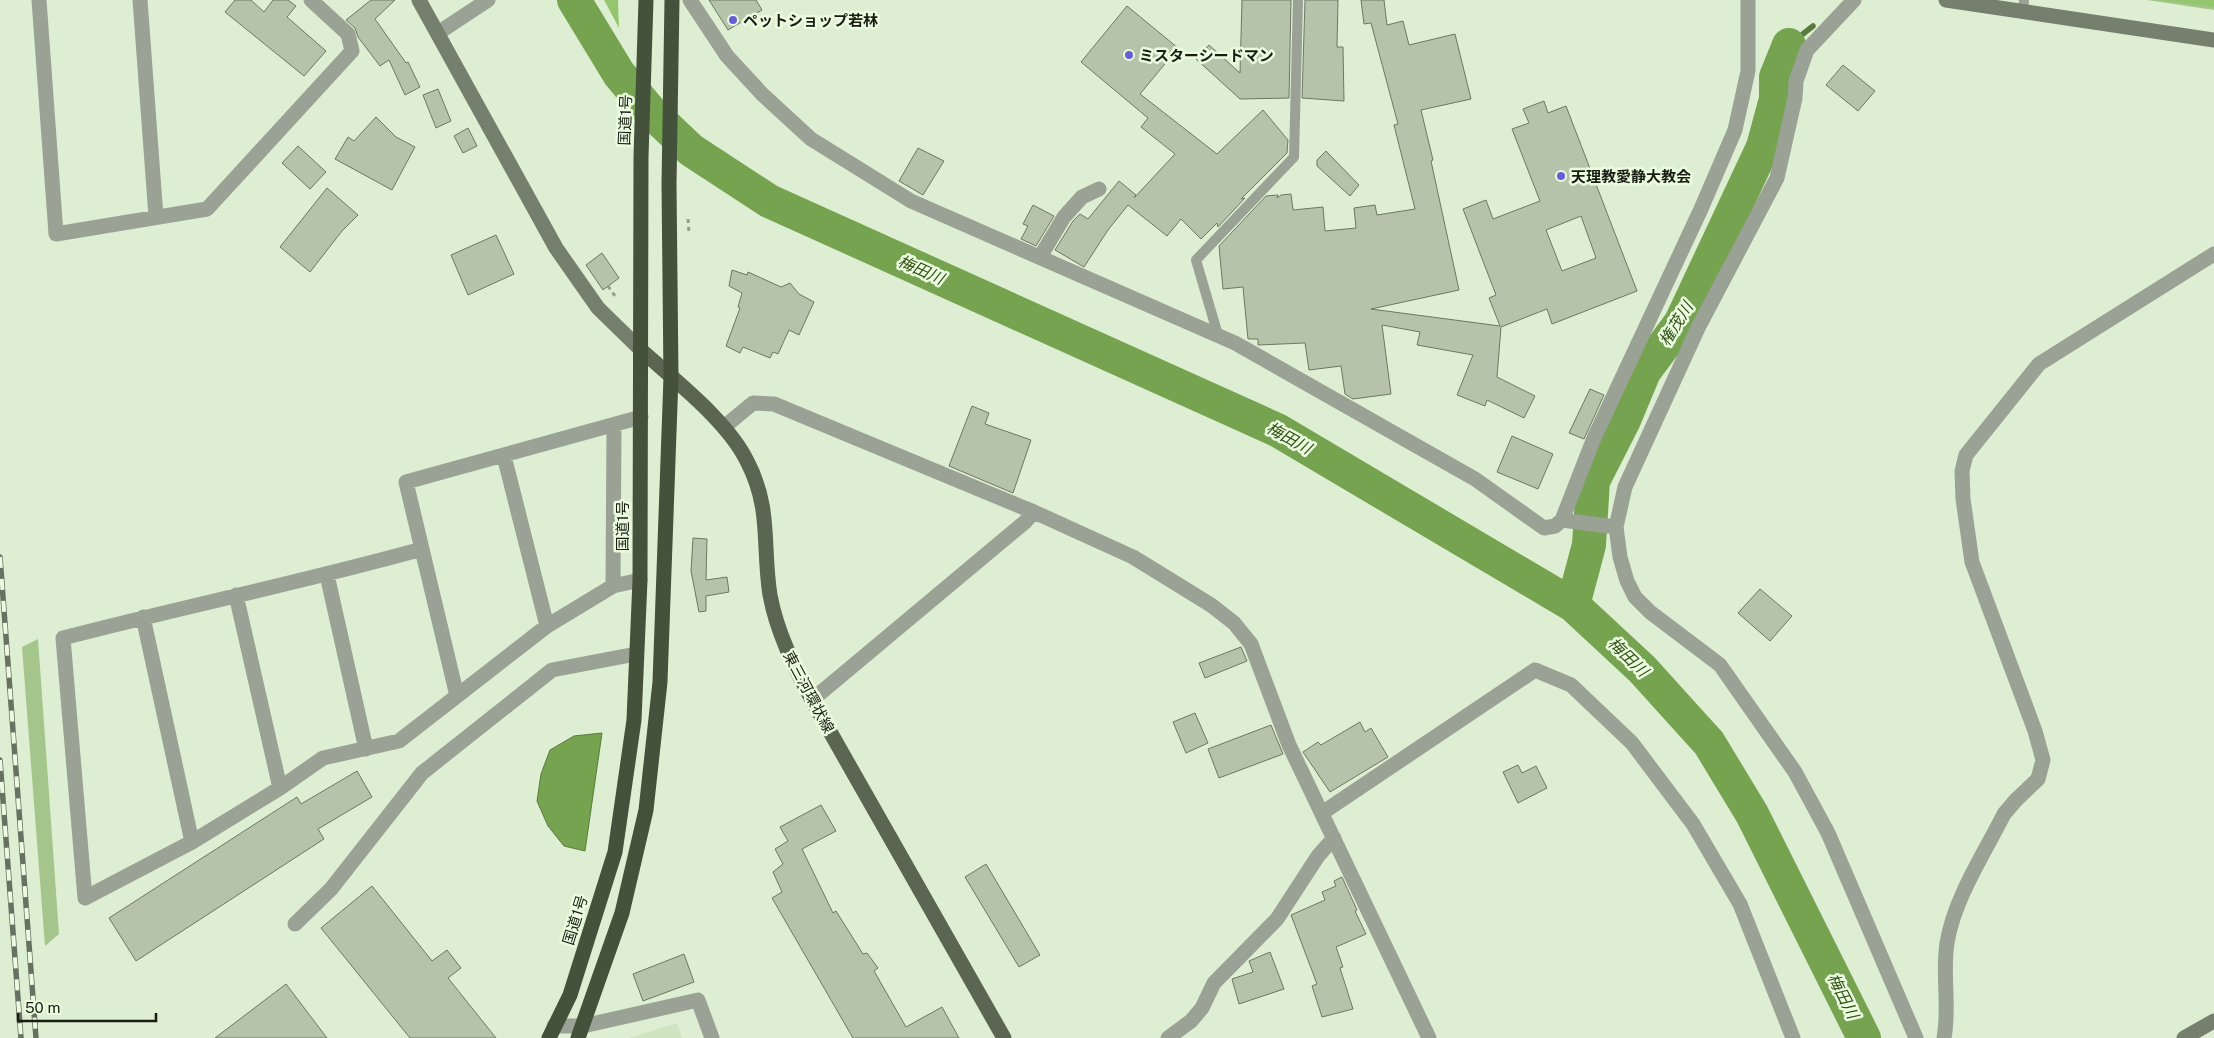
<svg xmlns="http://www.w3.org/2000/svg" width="2214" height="1038" font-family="'Public Sans','Noto Sans JP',sans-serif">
<rect width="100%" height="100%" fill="#deeed3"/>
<path fill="#d0e4c2" d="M677 1023 682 1038H629Z"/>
<path fill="#a4c58b" d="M2147 0H2214V10Z
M38 639 59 934 45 946 22 647Z"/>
<path fill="#96c570" d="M604 0H618L619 28Z
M2159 0H2214V7Z"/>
<path fill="#76a34f" stroke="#5a7b3d" d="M602 733 585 851 564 846 548 826 537 801 541 774 550 750 574 736Z"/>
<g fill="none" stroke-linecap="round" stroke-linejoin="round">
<path stroke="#5a7b3d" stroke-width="5.5" d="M1789 45 1813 26"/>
<path stroke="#76a34f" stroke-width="34" d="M574 0 619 74 650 111 691 150 769 201 1277 430 1573 605 1642 669 1709 743 1752 814 1864 1038
M1573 605 1589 545 1593 481 1624 420 1644 372 1681 322 1763 147 1776 99V77L1789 45"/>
</g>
<path fill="#b4c3a9" stroke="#6b7961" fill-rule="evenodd" d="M235 0H251L264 12 273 0H288L296 6 287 17 326 51 304 76 225 12Z
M371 0H395L375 19 406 63 408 62 420 87 405 95 389 60 380 66 358 37 355 28 346 20Z
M709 0H756L762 10 728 30Z
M1242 0H1291L1289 98 1240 99 1196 59 1209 45 1240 73Z
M1305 0H1338L1337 47H1343L1344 101 1302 98Z
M1361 0H1384L1387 25 1403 21 1409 45 1455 34 1471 99 1421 110 1433 160 1431 161 1459 290 1371 309 1500 326 1489 298 1496 295 1463 209 1486 200 1493 219 1540 201 1512 129 1529 123 1523 109 1544 101 1548 113 1566 106 1637 291 1552 324 1547 309 1501 327 1497 377 1535 396 1524 418 1487 400 1485 406 1457 395 1473 355 1417 345 1420 332 1382 325 1391 394 1353 399 1345 394 1341 366 1309 370 1305 343 1258 345V339H1248L1243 287 1223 289 1219 246 1266 196 1278 195 1277 198 1281 195 1291 194 1293 210 1323 207 1325 231 1356 228 1354 208 1375 205 1377 215 1415 209 1394 125 1398 124 1371 23 1364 24ZM1581 216 1596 258 1562 271 1546 230Z
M1127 6 1178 48 1140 94 1217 154 1263 110 1288 140 1287 153 1241 199 1245 198 1218 227 1217 223 1201 239 1181 219 1167 236 1128 205 1108 230 1084 267 1055 250 1073 221 1080 214 1088 219 1119 181 1136 195 1134 198 1175 154 1141 127 1148 118 1081 62Z
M1843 65 1875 91 1858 111 1826 85Z
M438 89 451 121 436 128 423 95Z
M376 117 396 137 415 147 392 190 335 159 348 137 354 141Z
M468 128 477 146 463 153 454 136Z
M298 146 326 172 310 189 282 163Z
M918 148 944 161 923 195 899 181Z
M1326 151 1359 185 1350 196 1317 166V160Z
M327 188 358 215 342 231 310 272 280 247Z
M1033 205 1054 216 1036 246 1021 239 1028 226 1023 224Z
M496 235 514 274 468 295 451 255Z
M602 253 619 278 603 290 586 265Z
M732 270 747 275 748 272 781 287 790 283 799 294 814 302 799 335 789 330 778 354 773 352 770 358 743 347 740 353 726 346 740 308 738 307 742 293 729 286Z
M1590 389 1604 395 1584 439 1569 433Z
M972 406 989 413 985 424 1031 440 1013 493 949 466Z
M1512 436 1553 454 1538 489 1497 472Z
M693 538 707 539 706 580 727 577 729 592 706 596V611L699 612 691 571Z
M1760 589 1792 616 1770 641 1738 613Z
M1241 647 1247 661 1205 678 1199 663Z
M1195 713 1208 743 1186 753 1173 722Z
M1360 722 1365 732 1371 728 1388 757 1330 792 1303 752 1318 742 1321 745Z
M1271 725 1283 754 1219 778 1208 749Z
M1518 765 1522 773 1536 766 1547 788 1518 803 1503 772Z
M357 771 372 797 318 829 324 839 136 961 109 918 297 797 301 804Z
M821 805 836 831 802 849 833 913 836 911 863 954 867 953 878 968 874 971 906 1027 942 1007 959 1038H853L772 898 782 892 773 872 783 864 775 849 788 841 780 827Z
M986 864 1040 955 1019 967 965 877Z
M1342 877 1357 910 1355 911 1366 934 1336 947 1343 967 1340 968 1353 1009 1322 1017 1312 986 1317 984 1291 915 1325 900 1322 892 1336 886 1334 881Z
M372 886 432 961 447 950 461 968 448 978 496 1038H410L321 928Z
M1270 952 1284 989 1239 1004 1232 979 1253 972 1249 961Z
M684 954 694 982 643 1001 633 974Z
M286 984 327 1038H215Z"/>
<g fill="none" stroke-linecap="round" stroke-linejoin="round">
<path stroke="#949f8b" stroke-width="3" stroke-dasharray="4 4" stroke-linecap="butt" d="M688 219 689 233
M608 286 615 296"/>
<path stroke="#9aa195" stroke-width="10" d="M2023 11 2024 0
M1218 335 1196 260 1294 157 1298 0"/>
<path stroke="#9aa195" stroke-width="15" d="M39 0 56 234 207 209 352 51 348 34 311 0
M140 0 156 217
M690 0 727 56 762 94 811 139 911 201 1235 343 1475 479 1544 528 1555 526 1562 520 1616 527 1620 557 1627 581 1635 597 1650 612 1720 665 1795 772 1828 833 1916 1038
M438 33 488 0
M1040 257 1064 217 1082 197 1099 189
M724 427 753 403 774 404 1034 512 1133 557 1211 605 1234 623 1251 644 1289 745 1429 1038
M504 456 547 626
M1562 520 1594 438 1701 209 1735 130 1748 71V0
M1616 527 1625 487 1698 328 1777 178 1795 98 1796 81 1807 50 1854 0
M422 549C303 582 182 607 63 638L85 898 192 842 280 788 323 758 399 741 547 626 613 586 640 580
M327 575 366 749
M613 586 614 425
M236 595 280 788
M143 617 192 842
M457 696 406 482 641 417
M812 700 1025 522 1034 512
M1322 813 1535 670 1571 685 1632 743 1693 824 1740 904 1793 1038
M295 924 331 889 422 773 552 670 636 654
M554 1026H583L698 1000 712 1038
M1168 1038 1191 1021 1202 1008 1214 983 1277 919 1318 856 1334 838
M1944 1038C1950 1006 1942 974 1947 943 1954 899 1984 854 2004 814L2016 800 2038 779 2043 760 2035 731 1972 562 1963 499 1962 471 1966 455 2039 364 2214 254"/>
<path stroke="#757f6e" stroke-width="15" d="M419 0 556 248 598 308 640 349
M1946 0 2214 40
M2184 1038 2214 1021"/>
<path stroke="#5b6652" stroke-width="15" d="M640 349C674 380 727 420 747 461 772 509 762 545 770 595 777 633 794 666 812 700L1004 1038"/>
<path stroke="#44513b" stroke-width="15" d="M549 1038 570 995 615 852 634 720 640 580 641 157 646 0
M578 1038 622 913 646 810 660 682 671 377 669 184 672 0"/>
<g stroke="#677161" stroke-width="5.5">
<path id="rail" d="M0 557 36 1038
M0 760 21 1038"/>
</g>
<use href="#rail" stroke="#ebfbe0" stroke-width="4" stroke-dasharray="11" stroke-linecap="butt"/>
</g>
<g fill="#675ed7" stroke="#ebfbe0" stroke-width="2">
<circle cx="733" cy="20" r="5"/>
<circle cx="1129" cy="55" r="5"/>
<circle cx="1561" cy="176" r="5"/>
</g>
<g text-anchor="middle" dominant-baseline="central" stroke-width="5" stroke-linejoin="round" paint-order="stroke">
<g font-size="15" font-weight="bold" fill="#181d14" stroke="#ebfbe0" text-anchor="start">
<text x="743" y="20">ペットショップ若林</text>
<text x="1139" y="55">ミスターシードマン</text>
<text x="1571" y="176">天理教愛静大教会</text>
</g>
<g font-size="15" fill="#181d14" stroke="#ebfbe0">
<text transform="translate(625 120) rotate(-88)">国道1号</text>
<text transform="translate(622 526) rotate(-90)">国道1号</text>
<text transform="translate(809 692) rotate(62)">東三河環状線</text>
<text transform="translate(575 920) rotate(-73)">国道1号</text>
</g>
<g font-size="16" font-style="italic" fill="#325015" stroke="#ebfbe0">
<text transform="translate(921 270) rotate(24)">梅田川</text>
<text transform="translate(1676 324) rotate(-58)">権茂川</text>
<text transform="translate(1289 438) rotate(29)">梅田川</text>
<text transform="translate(1628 657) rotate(44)">梅田川</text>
<text transform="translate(1843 996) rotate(63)">梅田川</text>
</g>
</g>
<path d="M18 1013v8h138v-8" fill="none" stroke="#181d14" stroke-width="2.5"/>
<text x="25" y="1013" font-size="15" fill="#181d14" stroke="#ebfbe0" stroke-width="4" paint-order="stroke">50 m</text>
</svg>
